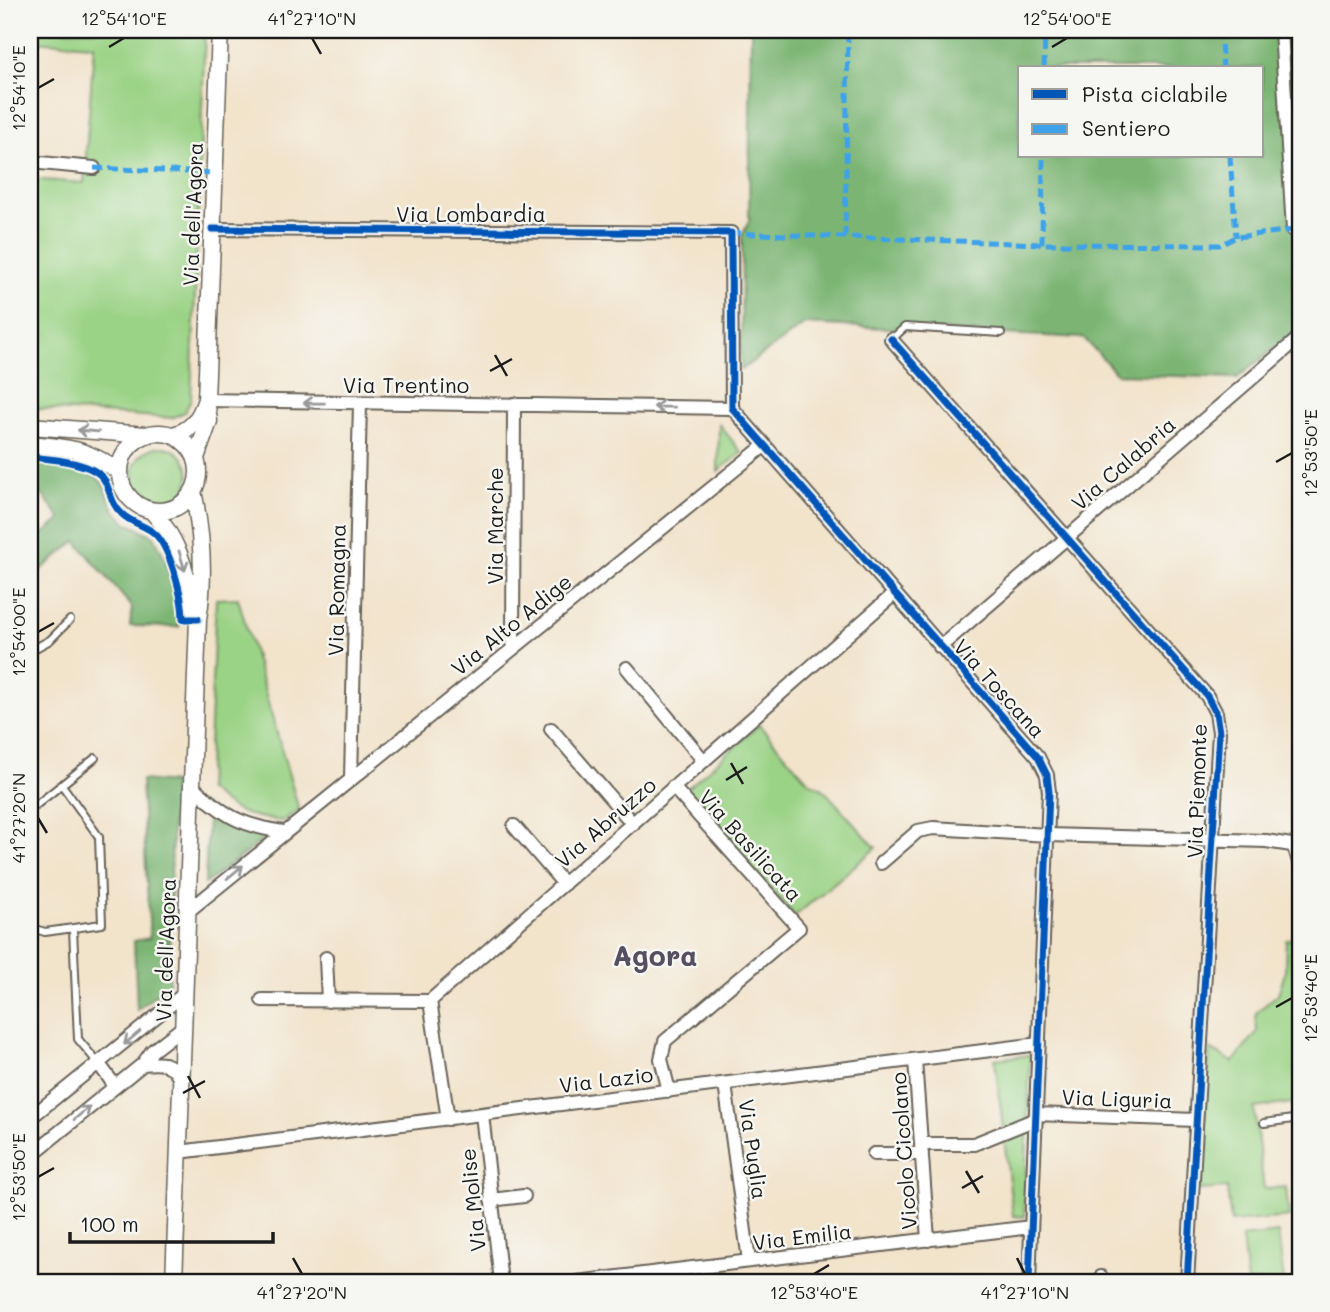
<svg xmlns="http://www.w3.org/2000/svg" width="1330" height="1312" font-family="Mali,sans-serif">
<rect width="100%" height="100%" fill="#f6f6f2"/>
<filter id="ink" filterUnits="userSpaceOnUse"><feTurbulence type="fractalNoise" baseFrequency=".0143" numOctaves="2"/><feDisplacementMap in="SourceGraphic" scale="14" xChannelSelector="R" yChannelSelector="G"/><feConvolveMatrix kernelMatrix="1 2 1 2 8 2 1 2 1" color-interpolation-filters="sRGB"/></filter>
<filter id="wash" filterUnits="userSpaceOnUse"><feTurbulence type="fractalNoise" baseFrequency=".00686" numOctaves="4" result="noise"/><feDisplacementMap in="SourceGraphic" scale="28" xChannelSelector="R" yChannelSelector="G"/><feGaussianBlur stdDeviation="1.57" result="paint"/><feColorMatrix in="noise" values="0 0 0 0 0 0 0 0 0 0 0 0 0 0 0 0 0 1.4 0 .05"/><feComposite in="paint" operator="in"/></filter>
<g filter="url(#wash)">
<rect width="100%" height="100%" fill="#f2e3cb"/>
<path fill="#9bd386" stroke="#5c7851" stroke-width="2" d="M30 30H205L191 399 185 412 172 418 30 408V179L84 183 94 45 30 41Z
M719 424 742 453 718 471Z
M133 475a28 28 0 1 1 56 0a28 28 0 1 1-56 0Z
M238 598 299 810 282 821C245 816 236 814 207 789L216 599Z
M759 725 809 782 823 789 876 848 795 916 683 792Z
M1298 936 1300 943V1102L1254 1108 1264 1189 1286 1187 1289 1217 1231 1222 1227 1188 1199 1190 1210 1049 1233 1062 1257 1032 1256 1013 1278 994 1285 973 1286 940Z
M1030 1055 1024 1217 1013 1216 995 1059Z
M1278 1233 1284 1282H1247L1242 1237Z"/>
<path fill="#7cb573" stroke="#4c6848" stroke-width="2" fill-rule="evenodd" d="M751 30H1288L1300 163V328L1237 378 1117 374 1084 338 805 324 741 370 742 236 749 221ZM1020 68H1262V156H1020Z
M30 461 73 465 95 476 103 483 114 510 127 523 154 536 166 561 180 609 179 627 130 626 132 607 76 541 30 579V545L61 519 38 489H30Z
M141 780 173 783 169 984 137 1010 134 941 150 938Z
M208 815C230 831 241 834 268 836L205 884Z"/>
</g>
<g filter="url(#ink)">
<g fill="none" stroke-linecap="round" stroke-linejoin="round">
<g stroke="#676259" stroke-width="10">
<path id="service" d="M892 339 905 327 1001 333
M30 651 50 640 70 620
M30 810 95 758
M31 928 45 932 102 924 99 837 62 785
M73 929 78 1039 98 1063
M1264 1123 1300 1118"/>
</g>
<g stroke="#676259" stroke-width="16">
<path id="minor" d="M1281 30 1293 230 1300 229
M30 162 94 168
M212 229 731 233 732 408 1038 757 1047 775 1049 792 1029 1282
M891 339 1207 696 1216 713 1219 732 1187 1282
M206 400 732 408
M940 647 1300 337
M513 648 514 404
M627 668 704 761
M551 729 633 824
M351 778 360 404
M192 786C225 816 239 825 283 832
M514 826 564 884
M881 863 918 831 933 828 1047 835 1266 841 1298 846
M187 912 764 446
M326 958 328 1001
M262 1000 430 1001
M915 1060 928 1240
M99 1064 115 1086
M143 1064C161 1062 175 1062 180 1082
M725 1084 749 1261
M669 1091 661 1059 665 1041 799 928 673 787
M482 1114 501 1282
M1036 1114 1196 1120
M30 1118 184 994
M448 1119 430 1001 894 594
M921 1144H974L1036 1119
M179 1152 1039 1044
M874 1154H922
M30 1156 143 1064 152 1051 183 1027
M491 1200 524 1196
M577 1282 1031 1227
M1101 1282V1277"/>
</g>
<g stroke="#676259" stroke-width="19">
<path id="tertiary" d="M30 426 146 435
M120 472a39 39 0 1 1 78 0a39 39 0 1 1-78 0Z
M173 435C191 430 199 420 205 402
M30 444C71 448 84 448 120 472
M196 458 209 421 206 400 220 30
M152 511C180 541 185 571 195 610
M1300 841 1297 850 1300 860
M174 1282 198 619C205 577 202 533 193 491"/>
</g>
<use href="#service" stroke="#fff" stroke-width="6"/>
<use href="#minor" stroke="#fff" stroke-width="12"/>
<use href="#tertiary" stroke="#fff" stroke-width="16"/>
<path stroke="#3da2ea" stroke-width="5" stroke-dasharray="10 5" stroke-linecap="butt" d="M1220 30 1223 68
M1044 68 1045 30
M1230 156 1236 237
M94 168 214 173
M731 233 1042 244 1220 245 1236 237 1293 230
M845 237 848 30
M1042 244 1043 156"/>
<g stroke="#f6f6f2" stroke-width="11">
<path id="cycleway" d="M212 229 731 233 732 408 1038 757 1047 775 1049 792 1029 1282
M891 339 1207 696 1216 713 1219 732 1187 1282
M30 457C49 459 94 461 105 481 111 493 111 504 122 514 131 523 145 525 154 533 170 546 183 598 183 619H198"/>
</g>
<use href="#cycleway" stroke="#0057b8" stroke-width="7"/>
</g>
<defs><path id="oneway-shaft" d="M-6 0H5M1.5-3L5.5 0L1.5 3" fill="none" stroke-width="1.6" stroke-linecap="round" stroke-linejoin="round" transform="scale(1.75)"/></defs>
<g stroke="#999">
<use href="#oneway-shaft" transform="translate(314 403) rotate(-179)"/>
<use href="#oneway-shaft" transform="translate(664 407) rotate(-179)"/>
<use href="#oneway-shaft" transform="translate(88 431) rotate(-175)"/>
<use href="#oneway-shaft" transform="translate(182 561) rotate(73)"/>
<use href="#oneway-shaft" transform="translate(235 872) rotate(-40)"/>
<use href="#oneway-shaft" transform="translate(132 1038) rotate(140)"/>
<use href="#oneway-shaft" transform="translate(82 1113) rotate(-40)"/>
</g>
</g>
<path fill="none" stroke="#1c1c1c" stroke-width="2.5" d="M312 38 321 54M109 47 124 38M1052 47 1067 38M38 88 54 79M495 355 507 376M490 371 512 359M1276 462 1292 453M38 632 54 623M731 763 743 784M726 780 747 767M38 818 47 833M1276 1007 1292 998M188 1076 200 1098M183 1093 205 1081M966 1171 979 1193M38 1177 54 1168M962 1188 983 1176M293 1258 302 1274M1017 1258 1025 1274M814 1274 829 1265"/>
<g text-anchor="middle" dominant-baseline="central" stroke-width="5" stroke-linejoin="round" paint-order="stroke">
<g font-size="21" fill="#1c1c1c" stroke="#f6f6f2">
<text x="471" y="213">Via Lombardia</text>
<text transform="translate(192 214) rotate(-88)">Via dell'Agora</text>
<text x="406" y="384">Via Trentino</text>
<text transform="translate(1123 463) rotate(-41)">Via Calabria</text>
<text transform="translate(494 526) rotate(-90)">Via Marche</text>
<text transform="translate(336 590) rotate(-89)">Via Romagna</text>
<text transform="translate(511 624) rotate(-39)">Via Alto Adige</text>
<text transform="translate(1000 688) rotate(48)">Via Toscana</text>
<text transform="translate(1196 791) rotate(-88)">Via Piemonte</text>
<text transform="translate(605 822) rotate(-41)">Via Abruzzo</text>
<text transform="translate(751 845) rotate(48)">Via Basilicata</text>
<text transform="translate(165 950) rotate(-88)">Via dell'Agora</text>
<text transform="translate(606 1079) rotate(-7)">Via Lazio</text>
<text transform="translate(1117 1098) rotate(2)">Via Liguria</text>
<text transform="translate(754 1149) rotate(82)">Via Puglia</text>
<text transform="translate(903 1151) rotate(-94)">Vicolo Cicolano</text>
<text transform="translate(472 1200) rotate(-96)">Via Molise</text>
<text transform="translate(802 1236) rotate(-7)">Via Emilia</text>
</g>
<g font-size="28" font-weight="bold" fill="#564f62" stroke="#f6f6f2">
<text x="655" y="955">Agora</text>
</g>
</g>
<rect width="1330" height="1312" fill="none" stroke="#f6f6f2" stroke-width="77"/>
<rect x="1018" y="66" width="245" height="91" fill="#f6f6f2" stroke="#9f9f9c" stroke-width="2"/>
<rect x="1032" y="89" width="35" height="10" fill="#0057b8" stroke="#9f9f9c" stroke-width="2"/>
<text x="1082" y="102" font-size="21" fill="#1c1c1c">Pista ciclabile</text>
<rect x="1032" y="124" width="35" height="10" fill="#3da2ea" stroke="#9f9f9c" stroke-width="2"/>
<text x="1082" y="136" font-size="21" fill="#1c1c1c">Sentiero</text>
<path d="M70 1232v10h203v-10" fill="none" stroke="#1c1c1c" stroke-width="3.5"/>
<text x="80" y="1232" font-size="21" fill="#1c1c1c" stroke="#f6f6f2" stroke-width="5" paint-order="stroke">100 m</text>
<rect x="38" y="38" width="1254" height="1236" fill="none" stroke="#1c1c1c" stroke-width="2.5"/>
<g font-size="18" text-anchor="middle" fill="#1c1c1c">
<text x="124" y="25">12°54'10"E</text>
<text x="312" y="25">41°27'10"N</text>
<text x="1067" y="25">12°54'00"E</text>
<text transform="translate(19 88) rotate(-90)" y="6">12°54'10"E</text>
<text transform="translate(1311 453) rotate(-90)" y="6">12°53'50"E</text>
<text transform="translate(19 632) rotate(-90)" y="6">12°54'00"E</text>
<text transform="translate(19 818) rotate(-90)" y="6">41°27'20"N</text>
<text transform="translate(1311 998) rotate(-90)" y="6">12°53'40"E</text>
<text transform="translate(19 1177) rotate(-90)" y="6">12°53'50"E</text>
<text x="302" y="1299">41°27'20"N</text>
<text x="814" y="1299">12°53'40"E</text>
<text x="1025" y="1299">41°27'10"N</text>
</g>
</svg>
